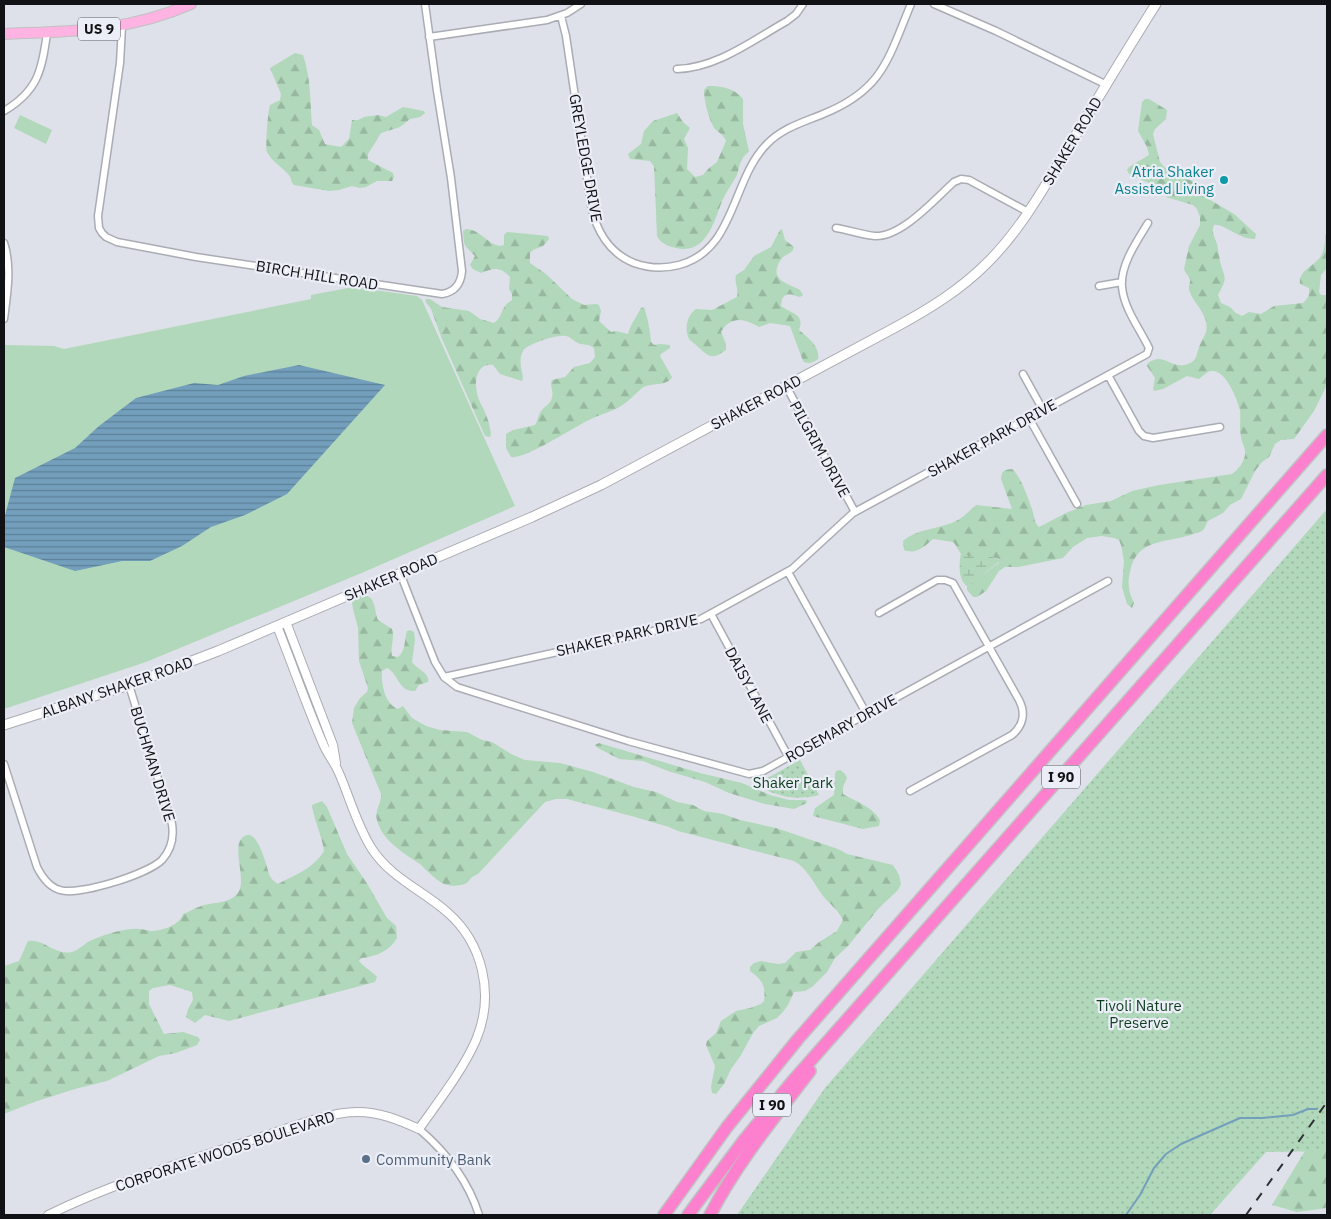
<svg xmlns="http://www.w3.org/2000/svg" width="1331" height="1219" font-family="'IBM Plex Sans',sans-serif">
<defs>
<pattern id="forest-firs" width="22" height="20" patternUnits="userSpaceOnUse" patternTransform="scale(1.25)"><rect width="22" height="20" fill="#b1d8ba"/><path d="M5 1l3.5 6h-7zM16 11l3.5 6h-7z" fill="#97b89f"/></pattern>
<pattern id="wetland-marsh" width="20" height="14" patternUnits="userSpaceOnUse" patternTransform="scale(1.25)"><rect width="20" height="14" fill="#b1d8ba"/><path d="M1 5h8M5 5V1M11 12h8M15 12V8" fill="none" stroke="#97b89f"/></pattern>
<pattern id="park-dots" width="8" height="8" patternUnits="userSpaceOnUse" patternTransform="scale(1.25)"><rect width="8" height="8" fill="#b1d8ba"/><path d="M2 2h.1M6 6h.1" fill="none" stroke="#97b89f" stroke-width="1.8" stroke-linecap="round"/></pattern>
<pattern id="water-rules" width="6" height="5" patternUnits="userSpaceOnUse" patternTransform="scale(1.25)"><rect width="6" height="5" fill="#739fbc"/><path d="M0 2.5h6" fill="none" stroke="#5d8098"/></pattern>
</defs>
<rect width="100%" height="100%" fill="#dee1e9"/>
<path fill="#b1d8ba" d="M20 115 52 130 46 144 14 128Z
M353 287 417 296 422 300 515 506 364 572 146 662 4 709V345L54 346 64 349 311 299V295Z"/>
<path fill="url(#forest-firs)" d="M295 53 303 55C311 78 310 101 312 125L319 130 325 144 341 147 349 139 352 120H358L364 117 378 115 386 117 403 107 424 111 425 113 420 117 410 119 400 127 381 133 368 154V160L393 173 394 177 392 181H377L366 187 360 188 352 186 339 190 329 191 294 185C290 181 292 179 289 175 282 167 272 162 267 152 265 149 268 110 270 105L280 100 281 94 270 68Z
M708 86C722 86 734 88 743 99V124L749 151C747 154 743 156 742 160 739 164 739 170 737 175 732 184 726 192 722 201 714 222 706 255 676 248 668 246 661 244 657 236L654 166 650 161 630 159 628 154 641 144 644 131 653 121 677 113 683 122 690 128 684 139 688 148 687 169 695 177 703 175 709 168 717 162 726 141C723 133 716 132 713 126 708 116 704 101 704 90Z
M1149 99 1167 110 1166 119 1155 129 1153 134 1160 162 1164 167 1177 175 1192 181 1207 198 1234 214 1256 234 1255 239C1239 240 1224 223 1214 225 1211 233 1215 237 1217 244 1218 250 1219 255 1220 261 1224 279 1229 275 1218 295L1221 303 1230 307 1236 313 1242 316 1249 312 1261 314 1274 306 1303 303C1308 298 1310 295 1309 288L1300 284C1298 270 1315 266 1321 256 1325 249 1325 242 1325 235L1327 233V268L1321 275 1319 292 1321 295H1327V385L1314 411 1294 439 1281 440 1275 444 1269 457 1262 462 1255 471 1241 499 1230 505 1223 513 1208 521C1206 524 1205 529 1202 531 1199 533 1194 533 1191 535 1164 543 1136 539 1130 572 1127 584 1129 593 1134 603L1132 608 1127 604 1122 587 1124 561 1121 545 1119 540 1114 538 1102 536 1087 538 1073 547 1063 558 1018 567H1005L999 571 986 591 977 597H973L967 590V586C979 580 987 570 999 563V559C988 554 974 562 963 555 958 552 957 545 953 542L933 539C925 546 916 555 904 550L903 541C916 529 939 529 954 522 963 518 969 511 976 505L1012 509 1001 479 1002 473 1005 470 1012 469C1020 475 1028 498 1032 509 1034 515 1034 523 1039 527L1066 513 1086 505 1111 501 1132 491 1159 485 1232 474C1238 470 1244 462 1245 455 1246 448 1242 444 1241 437 1239 428 1241 419 1240 410 1237 399 1226 370 1212 371 1207 371 1203 376 1199 379L1187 376 1163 389 1154 391 1153 389 1155 378 1147 366 1148 363C1163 352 1169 367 1184 365 1194 363 1196 359 1198 350 1200 343 1204 338 1206 332 1210 315 1194 305 1189 290 1188 286 1191 282 1190 279 1188 275 1185 273 1184 269L1189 246 1200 225V217L1197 209 1193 205 1166 197 1155 186 1129 174 1127 170 1129 167 1149 155 1147 147 1138 131 1142 102 1145 99Z
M466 229C481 229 492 250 504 245V235L507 232 548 236 549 239 543 246 533 250 530 253V263L546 274 572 299 584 305 596 304 599 305 601 311 599 321 611 332 616 331 628 334C630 325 637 316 641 308L644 307C648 319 650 330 651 342L654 345 660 344 670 345V348L661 354 660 356 672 377C667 387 651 382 642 388 635 394 629 401 621 406 613 411 602 414 593 418 577 425 525 460 511 457L506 448V434L513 430 535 425C538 421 538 414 542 410 546 405 551 404 552 397 554 390 549 386 552 380L565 377 574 367 590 363 595 357 594 348C589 343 582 346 576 342 572 340 571 337 566 336 558 334 526 344 523 351 518 361 522 369 523 378L522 381 500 374 493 365C477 363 474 380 477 393 478 401 484 408 486 415 489 421 490 428 491 434L490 437 485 436 442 339 431 309 425 301 426 299H430L442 307 469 311 480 319 494 323C504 316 499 308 512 300V294L509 289 510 277C500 266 493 268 481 273L473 269 470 265 475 256C464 244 464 248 463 231Z
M782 229 785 240 794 247C792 254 788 253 783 257 780 260 778 264 777 268 773 281 791 285 800 290L803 295 800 297C792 295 787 291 782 299L781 306C792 314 805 314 799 330 808 338 820 346 818 359 814 362 808 365 803 361L790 326 770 323 759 327C745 319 731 315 721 332L726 344V350C721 353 717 357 711 356 706 355 702 350 698 347 696 344 691 342 689 339 684 329 687 315 696 309L712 310 737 297C739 289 734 283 736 275L744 270 754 256 771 247 780 230Z
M361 595C376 594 374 610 378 620L392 629C395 638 390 647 392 656L398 657C406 651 404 640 407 631L410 630 414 632 415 640 412 662C417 670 430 672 428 682L419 685 415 691C398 692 399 674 387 668L382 671C381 684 385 704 398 709L403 706 412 718 426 726 440 730 467 732 482 740 492 742 511 754 525 760 560 763 593 772 634 787 656 792 677 802 693 805 704 811 723 814 740 820 776 828 838 849 847 854 893 865 899 875 901 884 898 890 879 908 848 946 835 958 827 972 812 987 805 991 794 992 788 1005 782 1013 777 1018 759 1026 753 1033 741 1055 731 1069 724 1084 716 1094 712 1093 711 1087 715 1066 706 1045 707 1041 716 1033 721 1021 736 1011 750 1008 761 1004 764 1001C766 985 762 980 750 971V967L754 963 761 961 778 964 785 963 796 952 810 950 819 942 837 931 843 920C838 910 830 904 823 896 814 884 807 868 794 861L678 831 669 827 635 817 567 799H556L545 802 478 874 472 877 467 883C460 886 452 887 444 884 434 879 428 871 420 864 404 853 382 841 377 820 374 811 382 803 381 794L352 723 354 708 360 698 367 692 368 688 359 661 358 628 353 609 352 602 354 599Z
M599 743 700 773 742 783 770 795 789 800H806L807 803 794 809 765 804 729 793 705 782 668 771 643 761 619 759 598 748 595 745Z
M840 770 845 774 847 778 843 787V794C856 802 872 806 880 820L879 826 863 829 813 816 815 808 834 795 835 774 836 771Z
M322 801 327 807 347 854 368 885 387 918 396 926 397 938C390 951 375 957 361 958L359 961C363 967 371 970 377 977L375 982 229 1021 205 1015 195 1023 186 1017 188 1009 193 1000 192 992 170 985 153 988 149 991V1004L164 1034 183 1032 198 1037 200 1040 197 1045 176 1053 159 1056 107 1081 75 1089 34 1102 4 1114V966L19 961 28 941C43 938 56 956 72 952 79 950 85 943 92 940 103 935 119 930 132 929 139 928 144 930 151 931 162 931 180 925 183 914 189 912 195 908 201 906 212 902 233 904 239 891 246 878 232 848 242 838 258 823 267 870 270 876 272 880 275 882 278 884 296 874 313 869 324 851 322 835 314 821 312 805Z
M1327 1141V1208L1297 1212 1272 1205 1305 1151Z"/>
<path fill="url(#wetland-marsh)" d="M961 553C973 560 994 553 1000 561L986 572 980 579 967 586C958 580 959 564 961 553Z"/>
<path fill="url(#park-dots)" d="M1327 509V1151L1266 1152 1210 1215H737L825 1088Z
M800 760 819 795C793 801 778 796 755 785Z"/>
<path fill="url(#water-rules)" d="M299 365 385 385 287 494 245 515 211 527 182 546 150 561H122L75 571 4 547V519L15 478 75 448 99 426 136 398 194 383 218 385 244 376Z"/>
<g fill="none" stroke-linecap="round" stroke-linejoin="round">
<path stroke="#739fbc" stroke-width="2" d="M1126 1215 1140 1195 1154 1168 1166 1154 1181 1144 1240 1118H1262L1293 1115 1308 1109H1317"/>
<g stroke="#a9acb3" stroke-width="9">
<path id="minor" d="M934 4 996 31 1107 85
M561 16 566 36 591 205C596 230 609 253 634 263 648 268 664 269 679 265 736 250 731 180 767 144 782 128 804 122 823 114 883 90 888 59 911 4
M122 26 120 63 98 216 99 228 102 233 106 237 117 242 196 257 442 294C455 292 461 284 462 271L451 178 437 91 425 4
M429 37 547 20 567 13 581 4
M677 69C717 68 753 40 787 21L796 14 803 4
M4 111C38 91 42 70 47 33
M836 228C849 230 863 235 875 236 902 237 935 199 954 182L961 179 969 180 1028 212
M4 243C12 267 7 295 4 319
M1099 286 1122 282
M1023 374 1043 410
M1108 375 1139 431 1144 436 1153 438 1220 427
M786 386 855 512
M1029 418 1077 504
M788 572 866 713
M400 573 435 662 444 677 457 687 628 741 749 774 763 771 1108 581
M879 613 937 580H945L953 583 1019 700C1026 713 1023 726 1012 735L910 791
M711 614 788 756
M444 677 685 624 701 619 792 569 853 513 1147 354 1149 348C1140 329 1124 309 1122 287 1120 265 1137 241 1148 223
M4 764 37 867C42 877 49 887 60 890 79 896 148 874 162 860 171 850 174 837 172 824L129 685
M419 1129C447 1153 468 1180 479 1215"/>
</g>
<g stroke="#a9acb3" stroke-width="10">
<path id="tertiary" d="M286 622 333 745 336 763
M48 1215C115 1182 187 1161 258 1138 287 1129 328 1112 357 1112 380 1112 399 1120 419 1129 438 1102 463 1070 476 1040 495 995 483 943 447 912 422 890 391 878 372 849 357 826 350 798 339 773 335 763 328 755 324 746 307 707 293 666 277 626"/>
</g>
<g stroke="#a9acb3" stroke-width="11">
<path id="secondary" d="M4 725 129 685 218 651 532 517 601 485 896 327C929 309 960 290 986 264 1019 232 1042 191 1065 153 1095 103 1125 53 1156 4"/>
</g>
<g stroke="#c1c1c2" stroke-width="12">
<path id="primary" d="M4 34C72 31 127 32 191 4"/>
</g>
<g stroke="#c1c1c2" stroke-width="14">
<path id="motorway" d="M664 1215 727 1127 798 1039 1327 435
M688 1215 744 1140 791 1083 1327 475
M710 1215C737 1163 774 1118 810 1071"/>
</g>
<use href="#minor" stroke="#fff" stroke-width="6"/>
<use href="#tertiary" stroke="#fff" stroke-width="8"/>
<use href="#secondary" stroke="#fff" stroke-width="9"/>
<use href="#primary" stroke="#feb3e2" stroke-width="10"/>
<use href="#motorway" stroke="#fd80ce" stroke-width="11"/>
<path stroke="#303135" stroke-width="2" stroke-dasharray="9 9" stroke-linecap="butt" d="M1246 1215 1327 1102"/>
</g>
<circle fill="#0f9aa8" stroke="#ebeef6" stroke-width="2" cx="1224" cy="180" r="5"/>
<circle fill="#5c6f8a" stroke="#ebeef6" stroke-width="2" cx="366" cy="1159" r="5"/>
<g text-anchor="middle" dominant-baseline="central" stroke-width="4.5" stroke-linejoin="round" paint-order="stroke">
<g fill="#ebeef6" stroke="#525458" stroke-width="1">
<rect x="78" y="17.5" width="42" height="23" rx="4"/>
<rect x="1042" y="765.5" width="38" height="23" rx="4"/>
<rect x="753" y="1093.5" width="38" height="23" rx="4"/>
</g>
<g font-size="14" font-weight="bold" fill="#111215">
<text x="99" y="29">US 9</text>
<text x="1061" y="777">I 90</text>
<text x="772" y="1105">I 90</text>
</g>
<g font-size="15" fill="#111215" stroke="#ebeef6">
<text transform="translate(1072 141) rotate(-59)">SHAKER ROAD</text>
<text transform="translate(586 158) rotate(80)">GREYLEDGE DRIVE</text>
<text transform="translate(317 275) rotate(9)">BIRCH HILL ROAD</text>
<text transform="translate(756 402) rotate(-28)">SHAKER ROAD</text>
<text transform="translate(992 438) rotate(-29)">SHAKER PARK DRIVE</text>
<text transform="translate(820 449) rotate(61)">PILGRIM DRIVE</text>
<text transform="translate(391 577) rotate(-23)">SHAKER ROAD</text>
<text transform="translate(627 635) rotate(-13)">SHAKER PARK DRIVE</text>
<text transform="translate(749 685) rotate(62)">DAISY LANE</text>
<text transform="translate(117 687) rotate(-19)">ALBANY SHAKER ROAD</text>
<text transform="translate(841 728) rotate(-29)">ROSEMARY DRIVE</text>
<text transform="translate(153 764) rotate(73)">BUCHMAN DRIVE</text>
<text transform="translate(225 1151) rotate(-18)">CORPORATE WOODS BOULEVARD</text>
</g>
<g font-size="15" fill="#0d838f" stroke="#ebeef6" text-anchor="end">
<text x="1214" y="171">Atria Shaker<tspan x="1214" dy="17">Assisted Living</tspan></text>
</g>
<g font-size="15" fill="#0d3f1f" stroke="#ebeef6">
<text x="793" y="782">Shaker Park</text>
<text x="1139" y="1005">Tivoli Nature<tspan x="1139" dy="17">Preserve</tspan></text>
</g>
<g font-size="15" fill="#4e5e75" stroke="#ebeef6" text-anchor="start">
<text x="376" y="1159">Community Bank</text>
</g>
</g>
<rect width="1331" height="1219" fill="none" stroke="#111215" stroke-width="10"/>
</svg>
